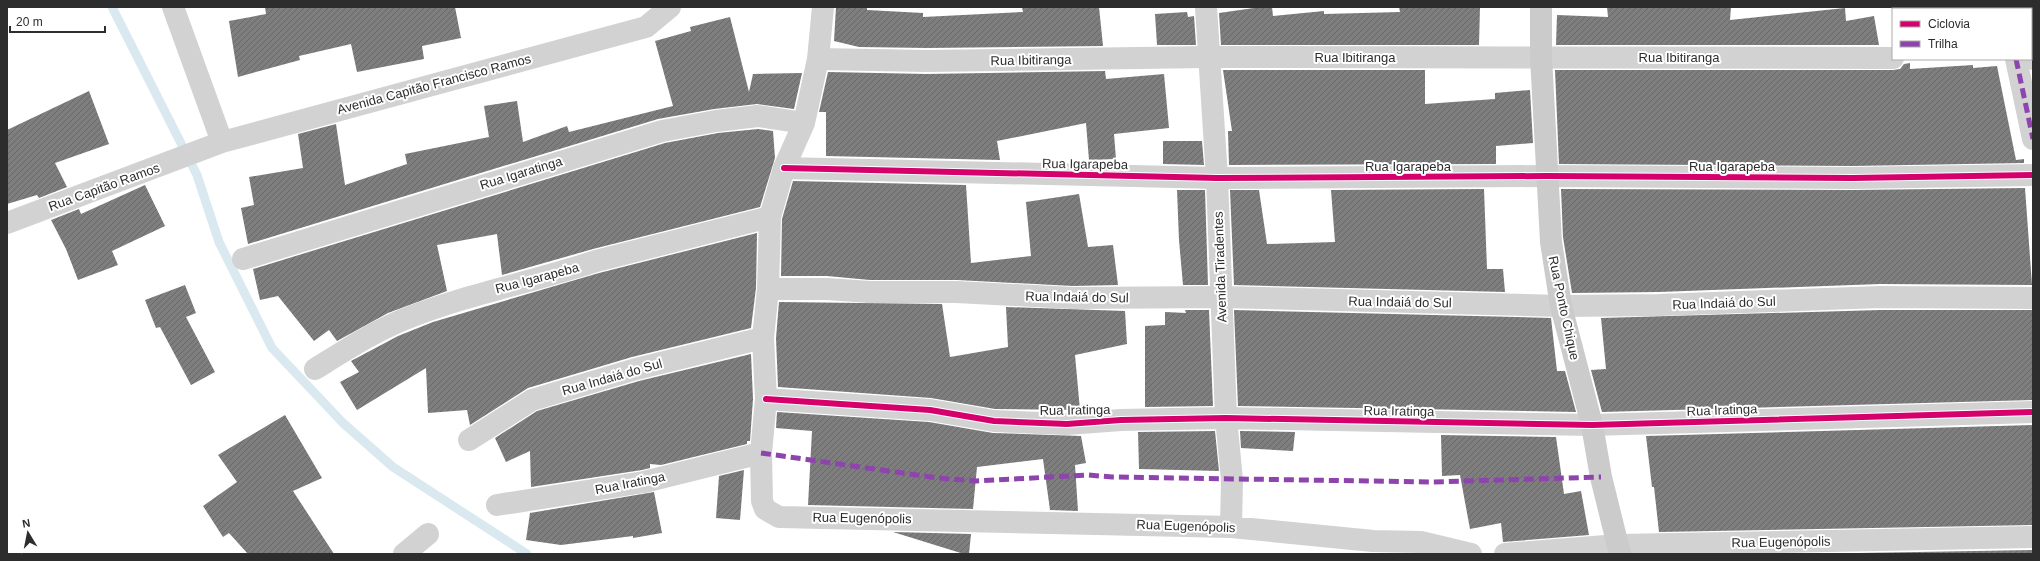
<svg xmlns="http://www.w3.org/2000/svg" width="2040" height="561" font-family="Helvetica,sans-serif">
<defs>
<pattern id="building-hatch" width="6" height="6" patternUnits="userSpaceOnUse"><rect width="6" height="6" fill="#7e7e7e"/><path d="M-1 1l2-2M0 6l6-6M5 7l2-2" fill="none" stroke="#686868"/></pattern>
</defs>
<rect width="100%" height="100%" fill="#fff"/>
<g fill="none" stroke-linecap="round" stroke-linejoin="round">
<path stroke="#dae9ef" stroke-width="9" d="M112 7 197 175 219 242 272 348 343 423 393 467 527 554"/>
</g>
<path fill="url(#building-hatch)" d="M265 7H455L461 38 422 46 424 59 357 72 351 44 299 56 300 60 238 77 229 21 266 14Z
M836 7H867V10L923 13V17L1023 12 1022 7H1099L1103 46 927 48 859 47 834 41Z
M1261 7H1272L1273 16 1324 11V14L1400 12 1399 7H1480L1479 45H1221L1219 13Z
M1607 7H1731L1730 20 1845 8 1846 21 1874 16 1879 45H1556L1557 15 1608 17Z
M1187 12 1188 17 1194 16 1196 45H1157L1155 14Z
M730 17 749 92 753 74 802 73 794 109 757 104 714 109 658 119 248 244 241 208 254 205 249 177 303 168 298 134 336 124 345 185 407 164 405 154 489 137 484 106 517 101 523 142 567 126 569 132 673 106 655 41 691 31 690 27Z
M1910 63V69L1973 65V68L1997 66 2016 160 2024 159V163L1852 166 1559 164 1555 70H1893L1900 69 1904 64Z
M1223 70H1425V104L1495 99V93L1530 90 1533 143 1496 146V164L1229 165 1228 131H1232Z
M1105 71 1106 79 1164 74 1169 128 1114 134 1116 159 1089 160 1086 123 997 141 1000 160 826 156V112H819L828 72 927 74Z
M89 91 109 144 55 163 67 187 39 198 37 195 7 204V130Z
M758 129 773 131 775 158 760 207 593 249 502 275 497 234 437 245 447 291 388 313 337 341 329 330 314 341 278 296 260 300 253 269 665 143 718 133Z
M1163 141H1202L1204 165 1163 164Z
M793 181 966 185 971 263 1031 256 1026 202 1079 194 1088 247 1113 245 1118 285 1073 286 957 280H870L827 276H781L782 219Z
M145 185 165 226 112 251 118 265 78 280 66 249 51 220 79 209 81 214Z
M2025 188 2032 285 1880 284 1659 292 1572 293 1563 237 1561 189 1852 190Z
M1484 189 1487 269H1503L1505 292 1234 285 1230 190H1259L1267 244 1335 242 1331 190Z
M1177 190H1205L1208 285H1183L1179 240Z
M757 233 756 288 751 328 632 357 528 388 470 425 467 410 428 413 426 368 357 410 340 382 359 372 351 361 398 336 433 322 599 273Z
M185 285 196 313 186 317 215 372 191 385 160 327 156 328 145 300Z
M779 302 942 304 950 357 1008 347 1006 307 1125 311 1127 344 1075 355 1080 410 995 409 931 398 778 387 776 338Z
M1185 310H1209L1213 406 1145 407V326L1165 325V312L1186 313Z
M1234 310 1551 318 1557 371H1565L1576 412 1238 406Z
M1880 310H2033V400L1602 412 1591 370 1606 369 1601 318Z
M751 354 753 399 750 441H747V444L661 465 650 464V468L642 470 531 487 530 451 506 462 495 438 537 411 639 381Z
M777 412 929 422 993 433 1081 436 1086 463 1075 465 1078 511 1050 510 1043 459 977 467 973 509 808 505 812 431 776 428Z
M285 415 322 478 293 491 334 554H248L229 533 223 537 203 506 237 482 218 455Z
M2033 425V525L1659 532 1654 487H1652L1646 436Z
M1215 431 1219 471 1139 469 1138 432Z
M1240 431 1295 432 1293 451 1241 448Z
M1441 435 1556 437 1564 494 1581 491 1589 535 1503 542 1501 523 1470 529 1460 475 1442 476Z
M744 470 740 520 716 518 719 476Z
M654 492 662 533 633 538V536L561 545 526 540 530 513Z
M893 532 971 534 969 554H964Z
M2033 550V554H1800Z"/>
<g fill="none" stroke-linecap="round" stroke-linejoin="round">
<path stroke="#d2d2d2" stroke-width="22" d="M2011 7V9
M2016 59 2033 139"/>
<path stroke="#d2d2d2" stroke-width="22" d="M173 7 222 142
M823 7 818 59 804 123 784 168 770 217 768 289 763 338 766 399 761 453 762 501 765 509 779 517 1231 527 1373 541 1421 542 1471 554
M2031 58 2033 59
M818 59 927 61 1208 57 1893 58
M784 168 1217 178 1546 176 1852 178 2033 175
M7 223 222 142 646 27 670 7
M243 259 662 131 716 121 758 116 804 123
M768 289H827L870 292H956L1073 298 1221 297 1561 306 1659 305 1880 297 2033 298
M315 369C344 351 373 332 405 319 467 294 533 282 596 261L770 217
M766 399 930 410 994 421 1067 424 1121 420 1226 418 1592 425 2033 412
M1226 418 1232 480 1231 527
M469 440 532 400 636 369 763 338
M497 505 644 482 761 453
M404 554 428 534
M1505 554 1618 545 2033 537"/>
<path stroke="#d2d2d2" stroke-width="22" d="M1206 7 1217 178 1226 418"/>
<path stroke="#cbcbcb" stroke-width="22" d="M1541 7V57L1551 242 1561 306 1592 425 1601 477 1620 554"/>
<path stroke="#8e44ad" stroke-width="5" stroke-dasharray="10 5" stroke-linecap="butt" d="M2011 7V9
M2016 59 2033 139
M761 453 938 478 976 481 1088 475 1112 477 1432 482 1601 477"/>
<g stroke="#fff" stroke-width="8">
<path id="cycleway" d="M784 168 1217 178 1546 176 1852 178 2033 175
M766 399 930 410 994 421 1067 424 1121 420 1226 418 1592 425 2033 412"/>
</g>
<use href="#cycleway" stroke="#d6006c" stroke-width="6"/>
</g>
<g text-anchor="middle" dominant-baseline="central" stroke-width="4" stroke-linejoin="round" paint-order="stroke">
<g font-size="13" fill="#2d2d2d" stroke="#fff">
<text x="1355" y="57">Rua Ibitiranga</text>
<text x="1679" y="57">Rua Ibitiranga</text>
<text transform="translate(1031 60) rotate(-1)">Rua Ibitiranga</text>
<text transform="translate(434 84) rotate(-15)">Avenida Capitão Francisco Ramos</text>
<text transform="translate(1085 164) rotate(1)">Rua Igarapeba</text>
<text x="1408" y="166">Rua Igarapeba</text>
<text x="1732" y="166">Rua Igarapeba</text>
<text transform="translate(521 173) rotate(-17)">Rua Igaratinga</text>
<text transform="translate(104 187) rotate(-20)">Rua Capitão Ramos</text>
<text transform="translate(1220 267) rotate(-92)">Avenida Tiradentes</text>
<text transform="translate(537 278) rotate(-15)">Rua Igarapeba</text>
<text transform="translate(1077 297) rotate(1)">Rua Indaiá do Sul</text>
<text transform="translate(1400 302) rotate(1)">Rua Indaiá do Sul</text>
<text transform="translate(1724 303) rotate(-2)">Rua Indaiá do Sul</text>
<text transform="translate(1564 308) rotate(78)">Rua Ponto Chique</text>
<text transform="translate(612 377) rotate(-16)">Rua Indaiá do Sul</text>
<text transform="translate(1075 410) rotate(-1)">Rua Iratinga</text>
<text transform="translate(1722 410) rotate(-2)">Rua Iratinga</text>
<text transform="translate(1399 411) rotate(1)">Rua Iratinga</text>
<text transform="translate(630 483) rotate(-11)">Rua Iratinga</text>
<text transform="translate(862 518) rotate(1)">Rua Eugenópolis</text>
<text transform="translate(1186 526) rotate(2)">Rua Eugenópolis</text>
<text transform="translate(1781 542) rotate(-1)">Rua Eugenópolis</text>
</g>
</g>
<rect width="2040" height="561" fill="none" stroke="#2d2d2d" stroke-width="16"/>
<rect x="1892" y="8" width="140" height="52" fill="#ffffff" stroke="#ababab"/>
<rect x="1900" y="21" width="20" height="6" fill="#d6006c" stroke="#ababab"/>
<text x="1928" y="28" font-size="12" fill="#2d2d2d">Ciclovia</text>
<rect x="1900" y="41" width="20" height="6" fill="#8e44ad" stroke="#ababab"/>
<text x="1928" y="48" font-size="12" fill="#2d2d2d">Trilha</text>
<g transform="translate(28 533) rotate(350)" stroke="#ffffff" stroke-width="3" paint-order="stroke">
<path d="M0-3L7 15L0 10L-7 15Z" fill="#2d2d2d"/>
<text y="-6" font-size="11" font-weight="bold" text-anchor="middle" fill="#2d2d2d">N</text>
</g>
<path d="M10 26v6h95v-6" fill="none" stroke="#2d2d2d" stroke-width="2"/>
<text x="16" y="26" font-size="12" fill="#2d2d2d" stroke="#ffffff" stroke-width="3" paint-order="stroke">20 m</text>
</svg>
